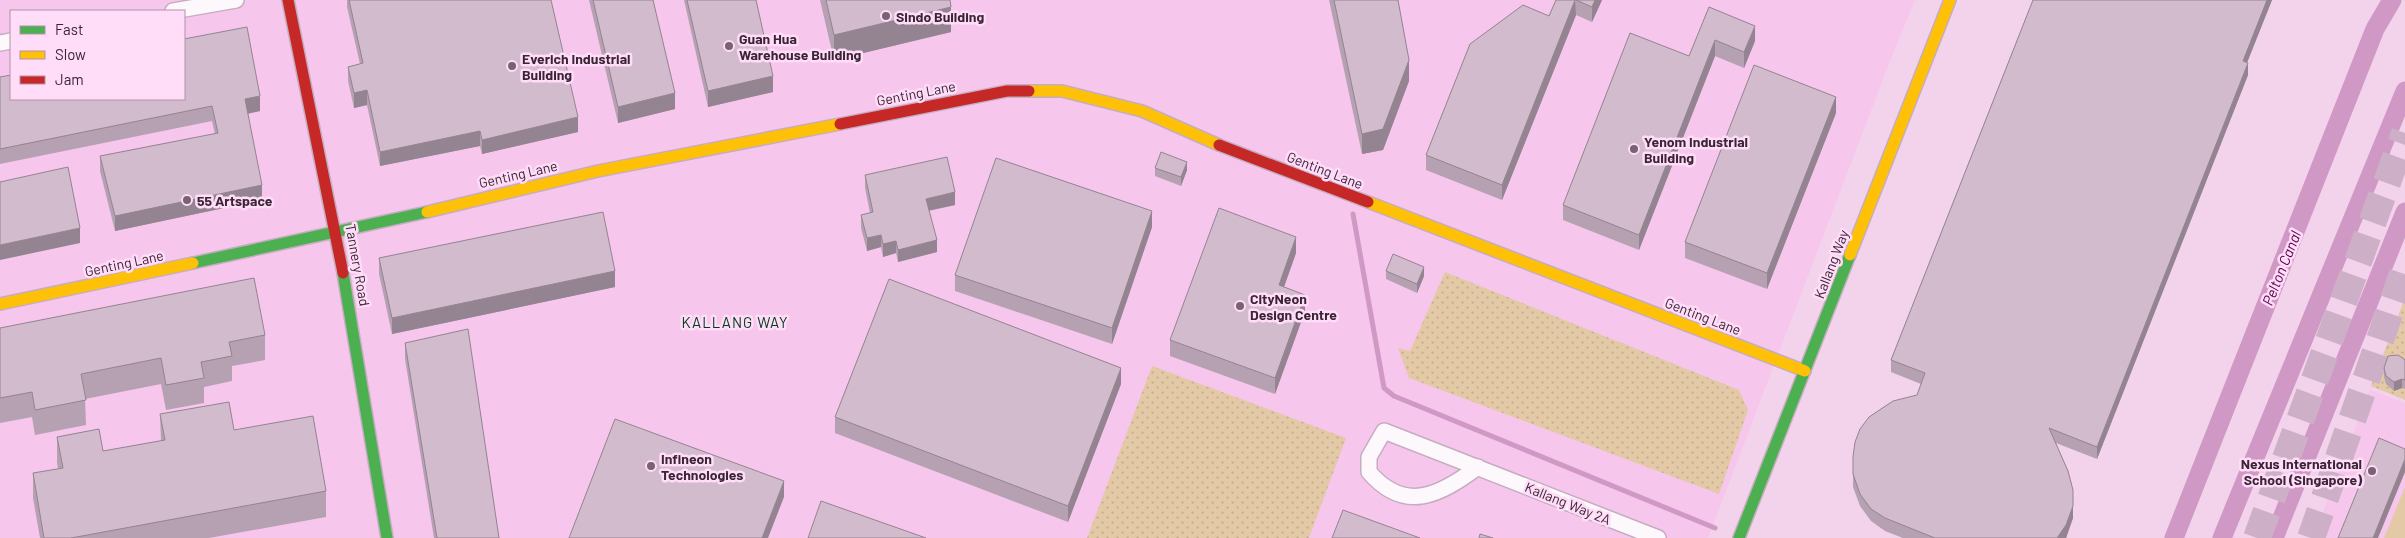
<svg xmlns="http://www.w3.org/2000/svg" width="2405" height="538" font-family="Barlow,sans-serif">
<defs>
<pattern id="grass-dots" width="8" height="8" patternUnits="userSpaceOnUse" patternTransform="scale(1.25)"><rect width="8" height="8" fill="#e4c9a6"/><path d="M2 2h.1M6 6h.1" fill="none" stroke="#c4ac90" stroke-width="1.8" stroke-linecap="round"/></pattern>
</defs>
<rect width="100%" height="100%" fill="#f2d3eb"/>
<path fill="#f6c6ec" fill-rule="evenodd" d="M0 0H1915L1890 61 1708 538H0ZM11 11H184V99H11Z
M2370 390 2405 403V538H2313Z"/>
<path fill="url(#grass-dots)" d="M1445 272 1739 390 1748 410 1719 494 1409 378 1398 348 1410 351Z
M2405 298V400L2371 386Z
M1152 366 1346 438 1309 538H1087Z"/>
<path fill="#e4c9a6" d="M2405 487V538H2384Z"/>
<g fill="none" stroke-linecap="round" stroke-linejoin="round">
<path stroke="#d098c4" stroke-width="5" d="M1353 214 1384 388 1394 396 1715 528"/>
<path stroke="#d098c4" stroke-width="19" d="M2174 538 2375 29 2392 0
M2222 538 2405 91
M2274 538 2405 212"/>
<path stroke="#cdb0c7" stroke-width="28" stroke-dasharray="28 14" stroke-linecap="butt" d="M2257 538 2405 133
M2311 538 2405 268"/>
<g stroke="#c5adc0" stroke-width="18">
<path id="street" d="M173 11 236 0
M0 43 11 41
M1478 467C1440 495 1405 514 1369 472V457L1384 431 1658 538"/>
</g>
<g stroke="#c5adc0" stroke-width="14">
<path id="fast" d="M193 263 427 212
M343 273 387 538
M1739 538 1850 255"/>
</g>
<g stroke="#c5adc0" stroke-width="14">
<path id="slow" d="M1029 91H1062L1142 111 1219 145
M1368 202 1805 371
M427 212 598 171 840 124
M1850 255 1950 0
M0 304 193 263"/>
</g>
<g stroke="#c5adc0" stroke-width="14">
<path id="jam" d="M288 0 343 273
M840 124 1007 91H1029
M1219 145 1368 202"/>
</g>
<use href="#street" stroke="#fdf8fc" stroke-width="15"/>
<use href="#fast" stroke="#4caf50" stroke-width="11"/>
<use href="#slow" stroke="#ffc107" stroke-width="11"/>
<use href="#jam" stroke="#c62828" stroke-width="11"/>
</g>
<path fill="#b5a1b1" d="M347 0H551L578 132 482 154 480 146 380 166 367 105 354 108 348 81V67L360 64 347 7Z
M589 0H653L675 109 618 123Z
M684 0H756L773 92 708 107Z
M820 0H950L951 32 834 60Z
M1329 0H1398L1409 81 1383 150 1362 154Z
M1556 0H1602L1592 22 1576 15 1502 200 1426 170V155L1549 16Z
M2033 0H2272L2247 62 2248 75 2097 459 2056 443 2073 518 2066 538H1903L1885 531 1871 521 1860 506 1853 487V457L1917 395 1921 384 1891 372V360Z
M1709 7 1755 41 1744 68 1715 56 1639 250 1563 220V205L1689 56Z
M0 77 260 111 248 114 262 200 115 231 100 171V156L215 134 212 121 0 164Z
M1836 113 1767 289 1685 258V242Z
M1155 168 1187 170 1181 186 1155 176Z
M865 175 955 205 929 211 937 252 898 262 896 253 883 257 881 247 867 251 861 228V215L870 213 865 188Z
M1152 227 1112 344 955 291V275Z
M1296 253 1284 287 1305 311 1275 394 1170 356V340Z
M379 258 615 287 392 334 379 274Z
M1386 271 1424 276 1417 293 1386 279Z
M0 328 265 335V360L232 366V381L204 387V403L166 410 161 384 85 399 86 425 35 435 32 417 0 423Z
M405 343 499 538H434L405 359Z
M2405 360V389L2402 388 2394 391 2386 384 2384 377V368Z
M1121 384 1068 522 835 433V417Z
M160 414 234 430 326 491V517L209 538H40L33 498V473L58 469 57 462V437L103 451 161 441Z"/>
<path fill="#948390" d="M1575 0 1576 15 1502 200V185Z
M1595 0H1602L1592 22V7Z
M2267 0H2272L2243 73V61Z
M951 7V32L834 60V35Z
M1755 26V41L1744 68V52Z
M1715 40V56L1639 250V235Z
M1409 60V81L1383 150 1362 154V134Z
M2248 63V75L2097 459V447Z
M773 76V92L708 107V91Z
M367 90V105L354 108V93Z
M675 93V109L618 123V107Z
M260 96V111L245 114V99Z
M1836 97V113L1767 289V273Z
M578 117V132L482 154V140Z
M480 131V146L380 166V152Z
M1187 162V170L1181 186V177Z
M262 185V200L115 231V216Z
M955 192V205L926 211V199Z
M1152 211V227L1112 344V328Z
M80 228V243L0 260V245Z
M881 235V247L867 251V238Z
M1296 237V253L1279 301V285Z
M937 240V252L898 262V250Z
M896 241V253L883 257V244Z
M1424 267V276L1417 293V284Z
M615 271V287L392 334V318Z
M1305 295V311L1275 394V378Z
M1121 368V384L1068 522V506Z
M2402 379V388L2394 391V382Z
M2405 459V472L2378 538H2373Z
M784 481V497L768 538H762Z
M2073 506V518L2066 538H2057Z"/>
<path fill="#d3bbce" stroke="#948390" d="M349 0H551L578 117 482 140 480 131 380 152 367 90 354 93 348 67 363 63Z
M593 0H653L675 93 618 107Z
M687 0H756L773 76 708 91Z
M826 0H950L951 7 834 35Z
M1334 0H1398L1409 60 1383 129 1362 134Z
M1556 0H1575L1502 185 1426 155 1470 44 1523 5 1549 16Z
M1576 0H1595L1592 7Z
M2033 0H2267L2243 61 2248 63 2097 447 2049 428 2068 471 2073 490V506L2066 525 2057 538H1935L1885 518 1871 509 1860 494 1853 474V457L1855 442 1860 429 1869 417 1893 401 1917 395 1925 373 1891 360Z
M1709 7 1755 26 1744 52 1715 40 1639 235 1563 205 1630 33 1689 56Z
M247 27 260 96 245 99 262 185 115 216 100 156 218 133 212 106 0 149V77L11 75V99H184V39Z
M1754 65 1836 97 1767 273 1685 242Z
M1161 152 1187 162 1181 177 1155 168Z
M947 157 955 192 926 199 937 240 898 250 896 241 883 244 881 235 867 238 861 215 873 212 865 175Z
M996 158 1152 211 1112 328 955 275Z
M68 167 80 228 0 245V182Z
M1219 208 1296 237 1279 285 1305 295 1275 378 1170 340Z
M603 212 615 271 392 318 379 258Z
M1393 254 1424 267 1417 284 1386 271Z
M254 278 265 335 229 342 232 356 201 362 204 378 166 385 161 358 81 374 86 400 35 410 32 392 0 398V328Z
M889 279 1121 368 1068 506 835 417Z
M468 329 499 538H437L405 343Z
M2398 355 2404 359 2405 360V380L2402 379 2394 382 2386 376 2384 368 2388 356Z
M229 402 234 430 313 416 326 491 71 538H44L33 473 63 468 57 437 99 429 103 451 165 440 160 414Z
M615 419 784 481 762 538H569Z
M2379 438 2405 449V459L2373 538H2338Z
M821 501 926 538H808Z
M1343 510 1420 538H1332Z
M1480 534 1493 538H1479Z"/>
<g fill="#7a6275" stroke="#ffdcf7" stroke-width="2">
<circle cx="886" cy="16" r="5"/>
<circle cx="729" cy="46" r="5"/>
<circle cx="512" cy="66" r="5"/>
<circle cx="1634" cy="149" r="5"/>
<circle cx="187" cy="200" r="5"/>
<circle cx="1240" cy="306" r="5"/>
<circle cx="651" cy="466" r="5"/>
<circle cx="2372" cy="471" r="5"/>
</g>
<g text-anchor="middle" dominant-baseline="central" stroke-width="5" stroke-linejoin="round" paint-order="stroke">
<g font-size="14" font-weight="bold" fill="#3a2536" stroke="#ffdcf7" text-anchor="start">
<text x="896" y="16">Sindo Building</text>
<text x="739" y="38">Guan Hua<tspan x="739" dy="16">Warehouse Building</tspan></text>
<text x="522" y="58">Everich Industrial<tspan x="522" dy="16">Building</tspan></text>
<text x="1644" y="141">Yenom Industrial<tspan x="1644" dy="16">Building</tspan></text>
<text x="197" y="200">55 Artspace</text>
<text x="1250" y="298">CityNeon<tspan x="1250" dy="16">Design Centre</tspan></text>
<text x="661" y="458">Infineon<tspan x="661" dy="16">Technologies</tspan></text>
<text x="2362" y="463" text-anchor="end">Nexus International<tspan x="2362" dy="16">School (Singapore)</tspan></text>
</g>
<g font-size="14" fill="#3a2536" stroke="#ffdcf7">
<text transform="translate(916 93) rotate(-11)">Genting Lane</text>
<text transform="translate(1325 170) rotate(21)">Genting Lane</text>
<text transform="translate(518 174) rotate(-13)">Genting Lane</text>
<text transform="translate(124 263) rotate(-12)">Genting Lane</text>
<text transform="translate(1831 264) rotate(-69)">Kallang Way</text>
<text transform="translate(358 265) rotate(80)">Tannery Road</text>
<text transform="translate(1703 316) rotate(21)">Genting Lane</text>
<text transform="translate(1568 503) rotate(22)">Kallang Way 2A</text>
</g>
<g font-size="15" font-style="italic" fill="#55004c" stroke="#ffdcf7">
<text transform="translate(2281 268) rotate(-68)">Pelton Canal</text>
</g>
<g font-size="15" letter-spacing="1" fill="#003a1b" stroke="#ffdcf7">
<text x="735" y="322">KALLANG WAY</text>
</g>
</g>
<rect x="10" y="10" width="175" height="90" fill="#ffdcf7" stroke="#b093aa"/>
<rect x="20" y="26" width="25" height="8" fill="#4caf50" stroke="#b093aa"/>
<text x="55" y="35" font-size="15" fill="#3a2536">Fast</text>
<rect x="20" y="51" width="25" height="8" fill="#ffc107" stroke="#b093aa"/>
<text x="55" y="60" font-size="15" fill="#3a2536">Slow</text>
<rect x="20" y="76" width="25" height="8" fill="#c62828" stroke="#b093aa"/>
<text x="55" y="85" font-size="15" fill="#3a2536">Jam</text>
</svg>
